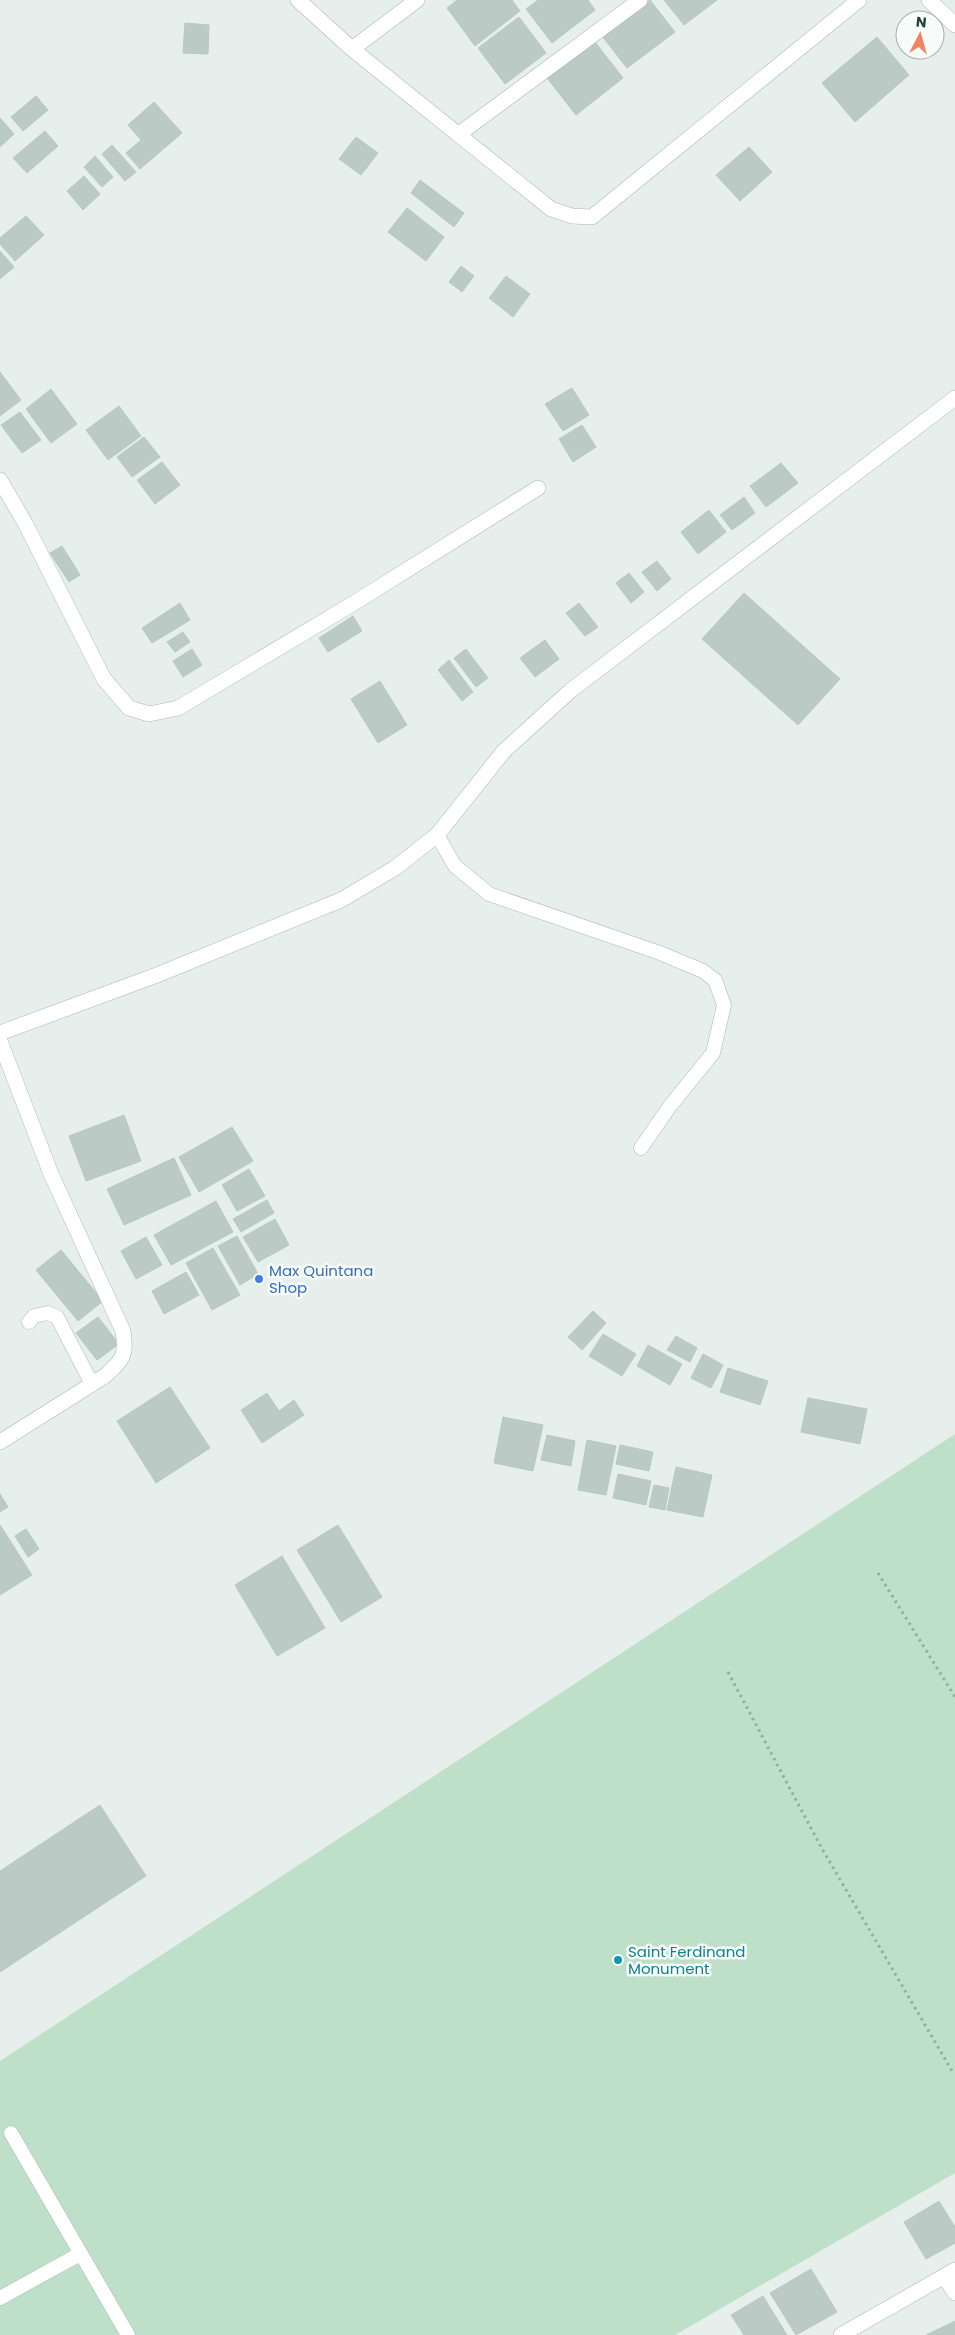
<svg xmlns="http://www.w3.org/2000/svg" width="955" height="2335" font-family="Poppins,sans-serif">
<rect width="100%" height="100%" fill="#e6efeb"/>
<path fill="#bfe0c8" d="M955 1434V2173L675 2335H0V2061Z"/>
<path fill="#bbcac4" stroke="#b8c9c2" d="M457 0H512L520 11 475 46 447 8Z
M538 0H588L595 10 552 43 526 9Z
M650 0 675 32 627 68 602 36Z
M664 0H717L684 25Z
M519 17 546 53 505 84 478 48Z
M185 23 209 25 208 54 183 53Z
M877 37 909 75 855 122 822 83Z
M595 42 623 78 576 115 547 78Z
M36 96 48 110 23 131 11 117Z
M154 102 182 133 140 169 126 153 141 140 128 125Z
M0 118 14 134 0 147Z
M45 131 58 146 27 173 13 158Z
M356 137 378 153 361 175 339 159Z
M112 145 136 172 125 181 102 154Z
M749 147 772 172 740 201 716 175Z
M95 156 113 177 102 187 84 167Z
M84 176 100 194 83 210 67 191Z
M420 180 464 213 454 227 411 193Z
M407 208 444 237 426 261 388 232Z
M26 216 44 235 15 261 0 244V238Z
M0 251 14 267 0 279Z
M461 266 474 276 462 292 449 282Z
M506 276 530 294 513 317 489 298Z
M0 372 21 400 0 416Z
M572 388 589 415 563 431 545 404Z
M51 389 77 424 51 443 26 409Z
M119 406 141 436 108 460 86 430Z
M20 412 41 440 22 453 1 425Z
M582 425 596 447 573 462 559 439Z
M144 437 160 457 132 477 117 457Z
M162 462 180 485 155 504 137 480Z
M781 463 798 483 766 507 750 486Z
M744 497 755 513 732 530 720 515Z
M709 510 726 532 698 554 681 532Z
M62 546 80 575 69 582 50 553Z
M657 561 671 579 657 591 642 572Z
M629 573 644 592 631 603 616 583Z
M744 593 840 679 798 725 702 639Z
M180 603 190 620 152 643 142 628Z
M579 603 598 627 585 636 566 613Z
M353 616 362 631 328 652 319 638Z
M183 632 190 642 175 652 167 642Z
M545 640 559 659 535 677 520 658Z
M192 649 202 665 183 677 173 661Z
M466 649 488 678 476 687 454 658Z
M449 660 473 692 462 701 438 670Z
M380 681 407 725 378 743 351 699Z
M124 1115 141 1161 86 1181 69 1136Z
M232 1127 253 1161 199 1192 179 1157Z
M174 1158 191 1195 124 1225 107 1189Z
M249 1169 265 1196 237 1211 222 1185Z
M267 1200 274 1213 241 1232 233 1219Z
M216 1201 233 1232 171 1265 154 1235Z
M275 1219 289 1245 258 1262 243 1237Z
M237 1236 258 1274 240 1285 218 1246Z
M146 1237 162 1265 136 1279 121 1251Z
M213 1248 240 1295 212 1310 186 1263Z
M61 1250 103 1301 78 1321 36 1270Z
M186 1272 199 1295 164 1314 152 1291Z
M593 1311 606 1323 582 1350 568 1337Z
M98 1317 119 1344 97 1360 76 1333Z
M603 1334 636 1354 622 1376 589 1356Z
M676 1336 697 1348 690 1362 667 1350Z
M648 1345 682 1364 670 1385 637 1366Z
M703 1354 723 1365 711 1388 691 1378Z
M728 1368 768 1381 760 1405 720 1392Z
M170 1387 210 1448 156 1483 117 1421Z
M267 1393 279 1411 294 1400 304 1415 262 1443 241 1410Z
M808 1398 867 1409 860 1444 801 1432Z
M503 1417 543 1425 533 1471 494 1463Z
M547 1435 575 1441 571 1466 541 1460Z
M587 1440 616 1446 606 1495 578 1490Z
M620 1445 653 1452 649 1471 616 1464Z
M676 1467 712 1475 703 1517 667 1510Z
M618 1474 651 1481 646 1505 613 1498Z
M654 1485 669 1488 665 1510 649 1507Z
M0 1494 8 1507 0 1512Z
M0 1525 32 1575 0 1595Z
M338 1525 382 1597 341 1622 297 1550Z
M26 1529 39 1549 28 1557 15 1536Z
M282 1556 325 1628 277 1656 235 1585Z
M100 1805 146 1876 0 1972V1871Z
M939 2201 955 2227V2243L926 2259 904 2222Z
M811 2269 837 2312 796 2335 770 2293Z
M763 2296 787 2335H744L731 2315Z
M955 2321V2335H926Z"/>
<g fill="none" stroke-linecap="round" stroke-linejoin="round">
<g stroke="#a8b8b2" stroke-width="15">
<path id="lane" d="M437 835 455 866 489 894 660 953 703 971 715 980 724 1005 713 1053 670 1106 641 1148
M29 1322 34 1316 48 1313 57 1317 92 1384
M11 2133 128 2335
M0 2298 80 2254"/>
</g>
<g stroke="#a8b8b2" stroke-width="16">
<path id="street" d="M298 0 352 49 551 209 572 216 592 217 859 0
M929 0 955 25
M352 49 417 0
M459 134 640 0
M0 480 25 523 104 679 129 708 149 714 178 708 354 603 538 488
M0 1033 157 975 341 900 395 868 437 835 504 751 570 691 955 398
M0 1041 51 1174 123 1331C127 1355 123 1360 105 1376L0 1442
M944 2276 955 2293
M841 2335 955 2270"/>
</g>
<path stroke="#86b3a5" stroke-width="3" stroke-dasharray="2.5 4" stroke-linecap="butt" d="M878 1573 955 1697
M728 1672 821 1847 952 2071"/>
<use href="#lane" stroke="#fff" stroke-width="14"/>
<use href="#street" stroke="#fff" stroke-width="15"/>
</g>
<circle fill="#3f7fe0" stroke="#f7fbf9" stroke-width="2" cx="259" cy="1279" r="5"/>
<circle fill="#0f9aa8" stroke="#f7fbf9" stroke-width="2" cx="618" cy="1960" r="5"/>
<g text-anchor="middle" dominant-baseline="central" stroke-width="5" stroke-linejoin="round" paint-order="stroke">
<g font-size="15" fill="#366cbe" stroke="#f7fbf9" text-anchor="start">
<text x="269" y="1270">Max Quintana<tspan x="269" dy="17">Shop</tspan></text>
</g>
<g font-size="15" fill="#0d838f" stroke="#f7fbf9" text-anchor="start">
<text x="628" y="1951">Saint Ferdinand<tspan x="628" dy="17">Monument</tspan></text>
</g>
</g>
<g transform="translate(920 35) rotate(6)"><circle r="24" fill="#f7fbf9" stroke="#a3b1ad"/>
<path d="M0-4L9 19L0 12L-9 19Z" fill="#f4845f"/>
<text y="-8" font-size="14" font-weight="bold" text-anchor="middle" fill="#24423a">N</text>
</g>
</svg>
